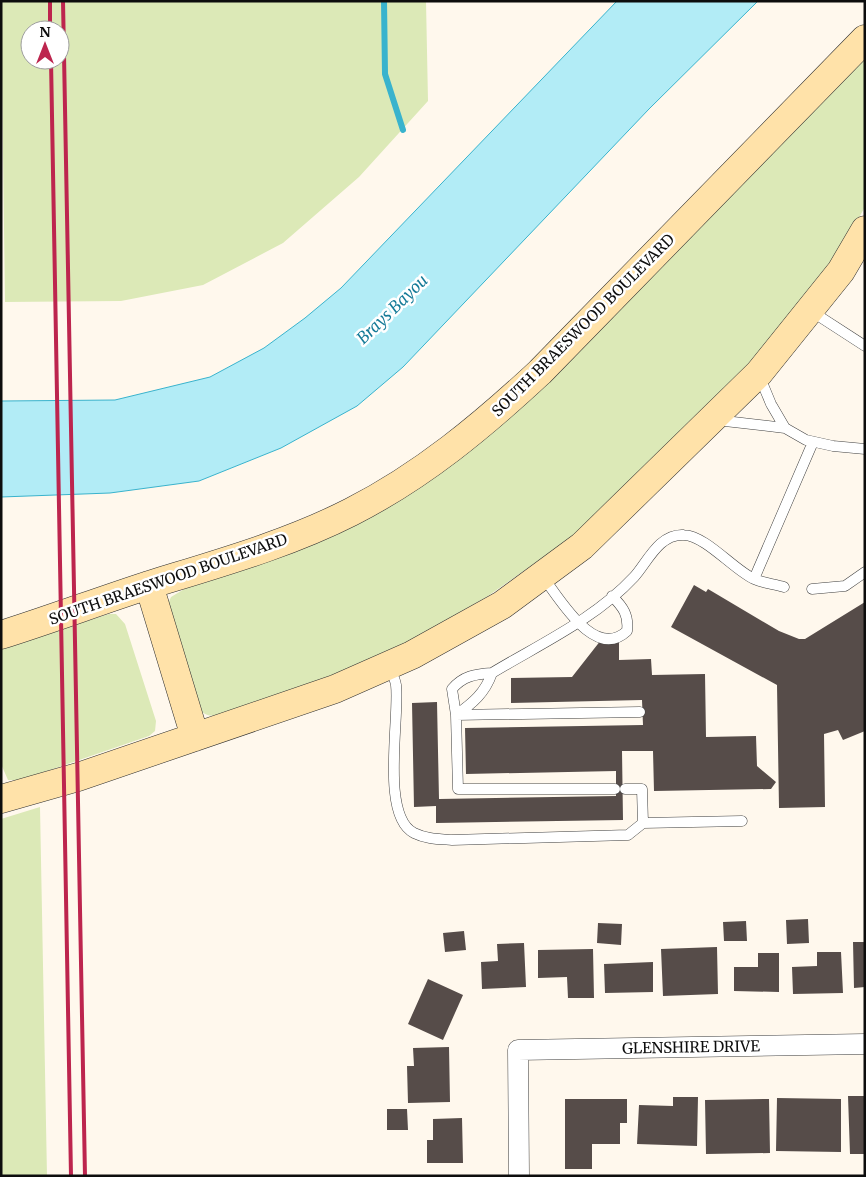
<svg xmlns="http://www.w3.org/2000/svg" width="866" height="1177" font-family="Merriweather,serif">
<rect width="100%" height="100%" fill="#fff8ed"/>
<path fill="#dce9b7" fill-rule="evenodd" d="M1 1H426L428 101 359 177 283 243 203 285 121 301 5 302ZM30 30H60V60H30Z
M865 53V207L843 245 801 307 703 412 590 524 488 596 401 646 330 677 219 715C208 717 205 715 197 707L167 606 171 597 186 588 252 566 360 521Z
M109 614H116L125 624 156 721 155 731 149 736 21 780H8L1 764V648Z
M40 807 47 1176H1V819Z"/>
<path fill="#b2ecf6" stroke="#39b3cd" d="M617 1H758L649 109 403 367 357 406 281 448 199 481 110 493 1 497V401L115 400 210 377 264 348 305 318 341 288Z"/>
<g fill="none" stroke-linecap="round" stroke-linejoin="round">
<path stroke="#39b3cd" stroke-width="6" d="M384 1 385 74 403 130"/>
</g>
<path fill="#564c49" d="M694 585 706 592 708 589 779 631 799 639H805L865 602V731L843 740 838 730 824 734 825 807 779 808 777 685 671 627Z
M601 640H619V660L651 659 652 675 705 674 706 737 756 736 757 766 776 782 771 789 654 791 653 751H622L623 820 436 823V806L414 807 412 703 437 702 439 799 616 796V771L466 774 465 728 643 725 642 700 511 703V678L572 677Z
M808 919 809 943 787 944 786 920Z
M746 921 747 941H724L723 922Z
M598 923 622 924 621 945 597 943Z
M464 931 466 950 445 952 443 933Z
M853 942H865V987L854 988Z
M524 943 526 987 482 989 481 962 498 961 497 944Z
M717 947 718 994 663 996 661 949Z
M593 949 594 998H568L567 977 538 978V950Z
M817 952H841L843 993 793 994 792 967 817 966Z
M758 953H779V992L734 991V967H758Z
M653 962V992L605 993 604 964Z
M428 979 463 995 443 1040 408 1024Z
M449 1047 450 1102 408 1103 407 1066H414L413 1048Z
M848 1096H865V1154H850Z
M673 1097H698L697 1146 637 1144 639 1105 673 1106Z
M777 1098 841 1099V1152L776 1151Z
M565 1099H627V1123H620V1144H592V1169H565Z
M769 1099 770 1153 706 1154 705 1100Z
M387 1109H407L408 1130H387Z
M462 1118 463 1163H427V1140H433V1119Z"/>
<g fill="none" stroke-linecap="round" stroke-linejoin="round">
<g stroke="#404040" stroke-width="11">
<path id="service" d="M811 311 865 346
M759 375 771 404 785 428
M716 420 785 428 806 440 833 446 865 449
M543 577C560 599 595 661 627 631 629 615 623 607 612 596
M754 579 813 442
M812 589 845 586 865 572
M389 667C391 672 395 678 396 685 400 717 380 816 414 833 426 839 439 839 452 840L628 835 643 823 642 789H625
M492 673C485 693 473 703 456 715L452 689C463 676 475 674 492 673 540 644 595 619 634 577 647 563 659 533 684 535 706 536 734 570 754 579 763 583 774 584 784 587
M615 789H458L456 715 640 712
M643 823 742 821"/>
</g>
<g stroke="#404040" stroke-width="21">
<path id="minor" d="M519 1176 518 1050 865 1044"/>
</g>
<g stroke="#2f2f2f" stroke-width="29">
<path id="secondary" d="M149 585 195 737
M1 635C52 619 102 600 152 584 220 563 288 544 351 512 422 476 482 426 540 372L865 39
M1 799 78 777 335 689 412 655 502 605 582 546 759 373 841 271 865 230"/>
</g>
<use href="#service" stroke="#fff" stroke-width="10"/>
<use href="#minor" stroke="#fff" stroke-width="20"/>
<use href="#secondary" stroke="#ffe2a9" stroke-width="28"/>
<path stroke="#bd254e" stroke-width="4" d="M50 1V30
M63 1 85 1176
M51 60 71 1176"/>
</g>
<g text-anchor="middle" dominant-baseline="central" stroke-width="5" stroke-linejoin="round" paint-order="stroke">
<g font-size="15" fill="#0d0d0d" stroke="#fff">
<text transform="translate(583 325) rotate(-45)">SOUTH BRAESWOOD BOULEVARD</text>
<text transform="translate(168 579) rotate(-19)">SOUTH BRAESWOOD BOULEVARD</text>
<text transform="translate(691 1047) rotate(-1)">GLENSHIRE DRIVE</text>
</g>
<g font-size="16" font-style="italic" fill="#167b98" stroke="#fff">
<text transform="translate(392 309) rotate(-44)">Brays Bayou</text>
</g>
</g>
<rect width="866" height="1177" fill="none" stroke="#0d0d0d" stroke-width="5"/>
<g transform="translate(45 45)"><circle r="24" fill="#ffffff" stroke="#9e9e9e"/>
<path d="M0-4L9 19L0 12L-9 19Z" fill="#bd254e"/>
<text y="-8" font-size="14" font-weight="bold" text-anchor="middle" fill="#0d0d0d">N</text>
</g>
</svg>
